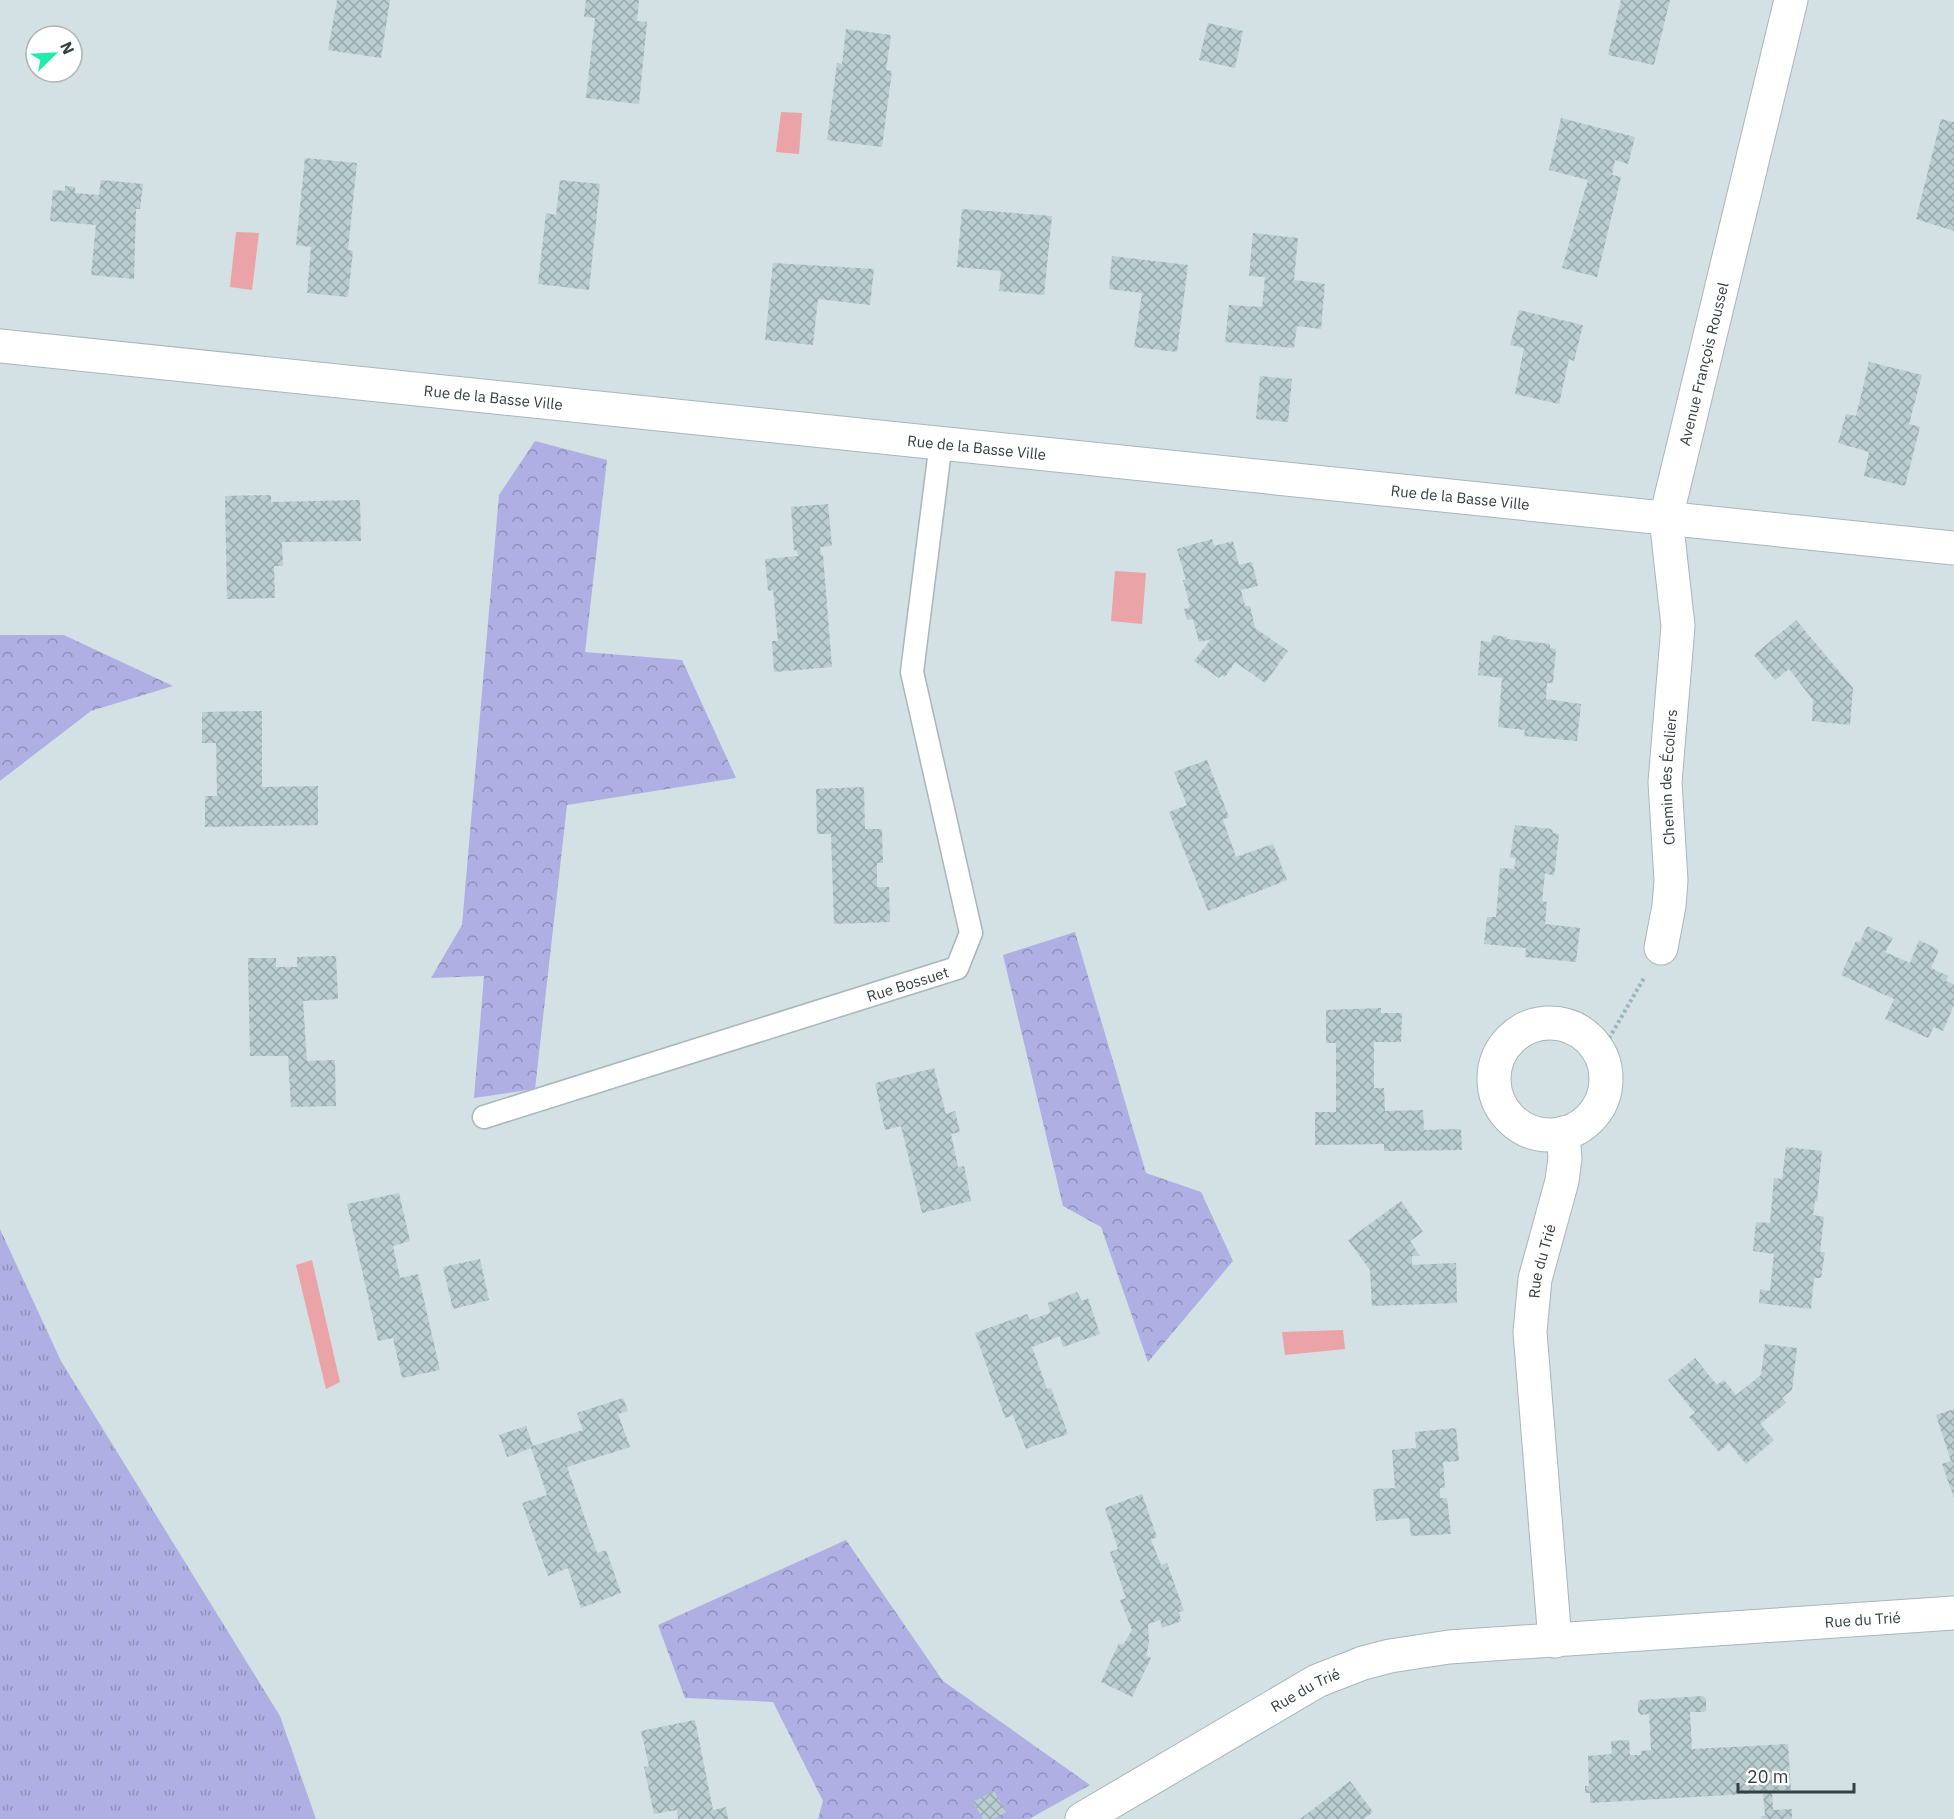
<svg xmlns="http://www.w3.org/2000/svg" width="1954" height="1819" font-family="'IBM Plex Sans',sans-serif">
<defs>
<pattern id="grass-tufts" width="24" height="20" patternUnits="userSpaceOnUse" patternTransform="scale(1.5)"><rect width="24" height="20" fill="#afafe3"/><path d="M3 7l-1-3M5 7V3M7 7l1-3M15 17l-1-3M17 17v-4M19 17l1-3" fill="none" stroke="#8f90ba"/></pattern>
<pattern id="forest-crowns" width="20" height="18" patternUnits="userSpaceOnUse" patternTransform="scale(1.5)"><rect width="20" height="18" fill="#afafe3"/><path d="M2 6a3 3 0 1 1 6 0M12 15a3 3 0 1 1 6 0" fill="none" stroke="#8f90ba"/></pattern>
<pattern id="building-cross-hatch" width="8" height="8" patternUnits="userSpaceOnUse" patternTransform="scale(1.5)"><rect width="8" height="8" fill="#baced2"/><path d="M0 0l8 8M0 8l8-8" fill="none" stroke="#98a9ac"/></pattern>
</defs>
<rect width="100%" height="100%" fill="#e4eef1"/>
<path fill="#d3e0e4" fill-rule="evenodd" d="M0 0H1954V1819H316L280 1716 61 1361 0 1229V781L91 711 172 686 64 635H0ZM36 36H72V72H36Z"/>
<path fill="url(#grass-tufts)" d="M0 1229 61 1361 280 1716 316 1819H0Z"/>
<path fill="url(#forest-crowns)" d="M535 441 607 460 585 652 682 660 736 778 567 805 535 1089 474 1098 484 976 431 978 462 925 499 495Z
M0 635H64L173 686 91 711 0 781Z
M1075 932 1146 1173 1201 1192 1233 1261 1148 1362 1101 1227 1063 1206 1003 955Z
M846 1540 943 1681 1090 1785 1029 1819H818L823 1801 773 1702 685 1698 658 1625Z"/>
<path fill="#eaa3a7" d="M781 112 802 113 799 154 776 152Z
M236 232 259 233 252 290 230 287Z
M1115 571 1146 573 1142 624 1111 621Z
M312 1260 340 1382 326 1389 296 1265Z
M1343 1330 1345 1349 1285 1355 1282 1332Z"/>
<path fill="url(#building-cross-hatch)" d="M337 0H390L381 58 328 50Z
M586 0H639L637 21 647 22 639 104 586 98 595 18 584 17Z
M1621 0H1670L1654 65 1608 55Z
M1208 23 1243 31 1235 68 1199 60Z
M846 29 891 35 886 70 892 71 882 147 827 140 837 63 842 64Z
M1561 118 1635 137 1628 164 1615 160 1612 175 1621 177 1597 277 1562 268 1588 180 1549 170Z
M1941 119 1954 122V231L1916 219Z
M305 158 357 163 348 250 353 251 348 297 307 293 311 247 296 245Z
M101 180 143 184 140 209H136L134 279 91 275 96 225 50 221 53 190 65 191V186L75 187V193L99 195Z
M560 180 600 184 589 290 538 284 546 213 556 215Z
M962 209 1052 216 1044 295 999 291 1001 271 957 267Z
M1253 233 1298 238 1294 280 1325 284 1321 329 1297 326 1294 348 1225 342 1229 305 1262 307 1265 277 1249 276Z
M1112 256 1188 265 1177 352 1134 347 1142 293 1109 289Z
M773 263 874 269 870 305 818 299 813 345 765 340Z
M1519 310 1583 325 1574 361 1569 359 1559 404 1515 394 1524 348 1510 345Z
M1869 362 1922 375 1909 424 1920 427 1905 486 1864 476 1869 452 1838 443 1846 414 1856 416Z
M1260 376 1292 379 1288 422 1256 419Z
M271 495V502L360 500 361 541 282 542 283 566H274L275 598 227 599 225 496Z
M828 504 832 546 820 547 821 555H823L832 667 774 672 772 641H778L773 590 768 591 765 559 798 556 797 551 794 550 791 507Z
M1212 539 1214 546 1233 541 1239 565 1252 562 1258 586 1241 590 1245 606H1250L1255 628 1288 651 1265 683 1235 662 1225 677 1222 675 1219 678 1194 661 1211 639 1199 642 1193 619 1187 620 1184 609 1190 607 1183 580H1186L1177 549Z
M1796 620 1853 688 1850 725 1812 721 1813 700 1789 669 1775 680 1754 655Z
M1493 635 1507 637V639L1550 644V648L1556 649 1553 683H1547L1546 699 1581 704 1577 741 1524 736 1525 730 1498 727 1502 678 1478 675 1481 641 1491 642Z
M262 711V787L318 786V825L205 827V796H217L216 743H202V712Z
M1207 760 1229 817 1223 820 1236 857 1273 844 1287 880 1208 911 1169 812 1187 805 1174 772Z
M864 787 865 829H882L883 863H877V887H889L890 922 834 924 831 834H817L816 789Z
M1515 825 1552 829 1553 833 1559 834 1554 876 1545 873 1542 901 1547 902 1545 924 1580 928 1576 962 1525 957 1526 948 1484 944 1487 917H1496L1500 868 1514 869 1516 858 1510 857Z
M1867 926 1893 938 1885 952 1910 963 1919 940 1939 950 1931 968 1948 976 1946 981 1954 984V1005L1943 1031 1934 1027 1928 1038 1885 1019 1894 999 1841 975 1856 941 1860 942Z
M336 956 338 999 303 1001 307 1061 335 1060 336 1106 291 1107 288 1056H250L248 958H276V967H297V957Z
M1381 1008V1013H1402L1401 1042H1374V1088H1384L1385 1111 1423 1110 1424 1130 1461 1129 1462 1150 1384 1151V1144L1315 1145V1112H1336V1043H1326V1010Z
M934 1068 946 1114 955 1111 960 1132 951 1134 958 1167 964 1166 971 1201 922 1213 901 1126 885 1130 875 1083Z
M1786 1147 1822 1151 1817 1201H1815L1813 1215 1824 1217 1820 1252H1825L1821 1278H1814L1811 1309 1759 1303 1760 1289 1770 1291 1774 1254 1753 1251 1756 1222 1770 1223 1774 1178 1782 1179Z
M399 1193 410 1241 393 1246 400 1278 418 1274 440 1370 402 1378 393 1338 378 1341 347 1204Z
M1401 1201 1423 1232 1410 1241 1420 1256H1412V1265L1456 1263 1457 1303 1372 1306 1370 1270 1348 1240Z
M480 1259 489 1300 453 1309 443 1267Z
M1077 1292 1082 1301 1088 1298 1100 1334 1063 1347 1060 1336 1032 1347 1047 1389 1051 1388 1068 1434 1026 1449 1013 1415 1005 1418 975 1333 1027 1314 1030 1320 1050 1313 1048 1303Z
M1765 1344 1797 1348 1792 1390 1782 1398 1786 1403 1760 1424 1774 1440 1746 1464 1729 1443 1719 1452 1689 1417 1695 1413 1668 1380 1695 1358 1717 1385 1724 1380 1736 1395 1761 1375Z
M623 1398 628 1411 618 1414 630 1447 567 1467 597 1553 606 1550 621 1593 581 1608 568 1568 548 1576 522 1503 547 1495 531 1448 507 1457 499 1435 526 1426 533 1446 583 1430 577 1413Z
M1954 1409V1498L1942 1464 1951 1461 1936 1415Z
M1456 1428 1459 1461 1443 1462 1445 1488H1440V1498H1447L1451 1534 1411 1536 1409 1518 1376 1521 1373 1489 1395 1488 1392 1450 1416 1448 1415 1432Z
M1142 1494 1157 1537 1151 1540 1161 1565 1167 1563 1184 1611 1179 1612 1181 1621 1162 1628 1160 1620 1148 1624 1149 1643 1146 1656 1151 1658 1132 1697 1101 1682 1119 1643 1123 1645 1132 1630 1120 1600 1126 1598 1110 1552 1118 1549 1105 1508Z
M1703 1696 1706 1699V1710L1704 1712H1690L1692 1749 1788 1744 1791 1790 1772 1791 1773 1810 1792 1809V1819H1762L1761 1816H1765L1763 1793 1590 1803V1793H1585V1786H1589L1588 1756 1612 1754 1611 1741 1629 1740 1630 1755H1641V1751L1651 1750 1649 1714 1641 1715 1638 1712V1702L1640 1700Z
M695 1720 713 1810 726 1807 728 1819H678L677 1810 654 1814 644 1767 649 1766 641 1731Z
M1350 1781 1373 1812 1364 1819H1300Z
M994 1791 1006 1812 993 1819H983L973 1802Z"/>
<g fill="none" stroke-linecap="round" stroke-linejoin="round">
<g stroke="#a7b7bb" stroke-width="25">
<g id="lane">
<path id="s1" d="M484 1117 957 968 971 933 912 672 941 442"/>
</g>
</g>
<g stroke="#a7b7bb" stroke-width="35">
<g id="street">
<path id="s2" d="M0 346 1954 548"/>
<path id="s3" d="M1661 948 1669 906 1671 880 1665 782 1678 626 1666 518 1791 0"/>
<circle cx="1550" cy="1079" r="56"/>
<path id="s4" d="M1555 1641 1530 1332 1535 1279 1562 1181 1565 1158 1563 1133"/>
<path id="s5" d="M1082 1819 1317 1681 1363 1663 1390 1656 1449 1647 1954 1613"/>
</g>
</g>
<path stroke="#9ab6bc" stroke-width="4" stroke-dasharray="3 3" stroke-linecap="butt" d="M1600 1054 1644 978"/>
<use href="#lane" stroke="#fff" stroke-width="22"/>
<use href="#street" stroke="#fff" stroke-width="33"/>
</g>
<g text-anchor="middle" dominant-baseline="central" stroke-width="6" stroke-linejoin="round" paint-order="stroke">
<g font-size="15" fill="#344042" stroke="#fff">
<text stroke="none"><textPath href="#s3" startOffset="591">Avenue François Roussel</textPath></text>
<text stroke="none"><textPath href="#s2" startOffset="496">Rue de la Basse Ville</textPath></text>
<text stroke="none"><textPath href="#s2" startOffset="982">Rue de la Basse Ville</textPath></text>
<text stroke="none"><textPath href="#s2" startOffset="1468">Rue de la Basse Ville</textPath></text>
<text stroke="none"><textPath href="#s3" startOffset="172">Chemin des Écoliers</textPath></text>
<text stroke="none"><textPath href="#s1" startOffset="444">Rue Bossuet</textPath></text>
<text stroke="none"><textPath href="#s4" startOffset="382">Rue du Trié</textPath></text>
<text stroke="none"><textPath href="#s5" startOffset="824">Rue du Trié</textPath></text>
<text stroke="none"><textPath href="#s5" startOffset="258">Rue du Trié</textPath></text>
</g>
</g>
<g transform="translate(54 54) rotate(66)"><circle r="28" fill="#ffffff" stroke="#aeb3b3" stroke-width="1.5"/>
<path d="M0-4.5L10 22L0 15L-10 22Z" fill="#21ebad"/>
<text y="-9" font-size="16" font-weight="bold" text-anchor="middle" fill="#344042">N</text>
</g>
<path d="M1738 1783v9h116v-9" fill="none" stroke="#344042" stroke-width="3"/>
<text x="1747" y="1783" font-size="18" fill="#344042" stroke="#ffffff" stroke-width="4.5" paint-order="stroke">20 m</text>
</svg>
